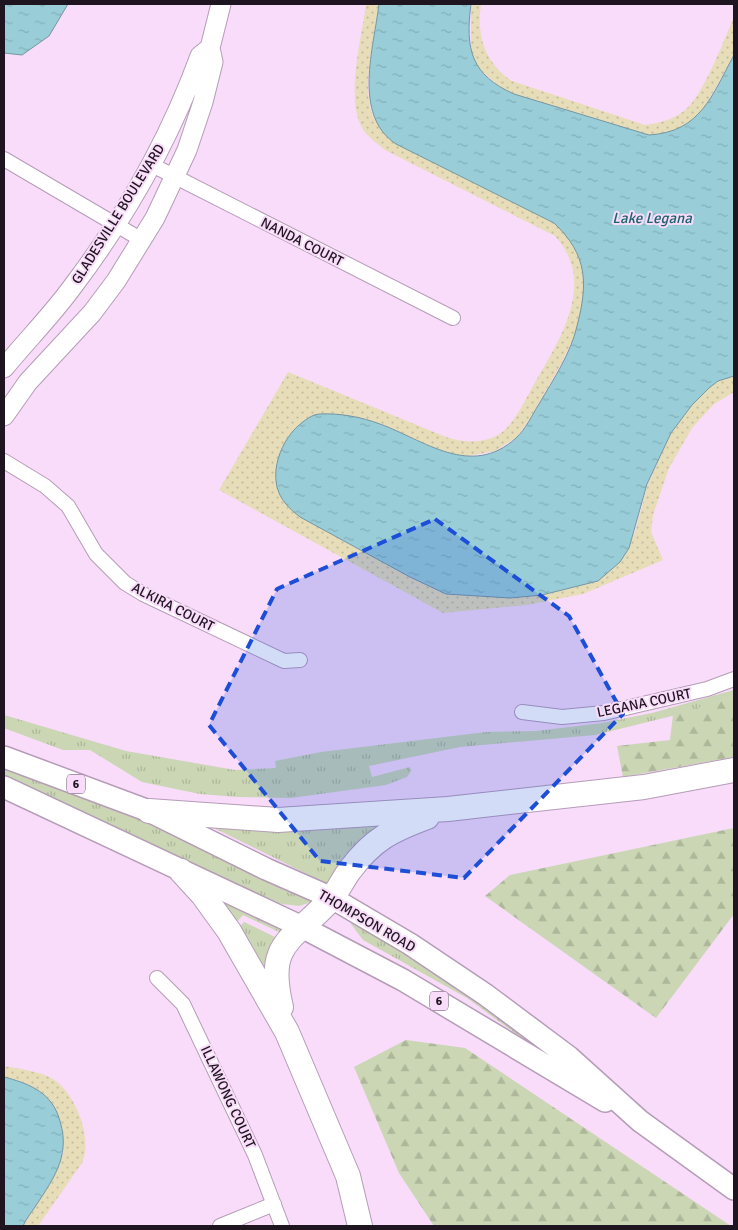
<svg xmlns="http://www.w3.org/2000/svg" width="738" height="1230" font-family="Signika,sans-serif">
<defs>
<pattern id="grass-tufts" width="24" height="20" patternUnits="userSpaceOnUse" patternTransform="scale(1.25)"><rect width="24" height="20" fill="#cad6b4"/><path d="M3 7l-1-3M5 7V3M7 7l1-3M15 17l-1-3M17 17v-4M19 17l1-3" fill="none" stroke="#adb79a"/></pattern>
<pattern id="forest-firs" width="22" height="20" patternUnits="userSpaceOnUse" patternTransform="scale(1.25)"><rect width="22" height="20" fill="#cad6b4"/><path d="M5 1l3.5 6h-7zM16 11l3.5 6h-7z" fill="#adb79a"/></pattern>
<pattern id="sand-dots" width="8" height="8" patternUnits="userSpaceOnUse" patternTransform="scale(1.25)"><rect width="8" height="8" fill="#e7ddb8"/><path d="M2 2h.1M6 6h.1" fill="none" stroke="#c6bd9e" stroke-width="1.8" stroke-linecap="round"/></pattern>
<pattern id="water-ripples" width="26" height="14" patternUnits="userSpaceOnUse" patternTransform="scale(1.25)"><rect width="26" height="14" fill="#99ced8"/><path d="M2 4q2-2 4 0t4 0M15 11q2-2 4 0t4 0" fill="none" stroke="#83b0b9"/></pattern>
</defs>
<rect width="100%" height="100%" fill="#f8dcf9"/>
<path fill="url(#grass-tufts)" d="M734 690V697L676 715 595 735 460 747 369 766 372 777 410 767 411 771 407 777 386 785 291 798 238 797 200 794 142 782 90 750H63L4 728V715L126 751 235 770 276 768 275 761 321 752 486 732 536 731 602 723 652 713Z
M4 765 132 816 314 901 299 906 274 903 4 778Z
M400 816 369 835 348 853 327 884 216 829 220 824Z
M225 903 282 931 281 933 243 915 236 923 221 904Z
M353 921 369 929 581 1070 542 1053 467 998 363 940 351 924Z
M244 922 277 938 263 968 240 926Z"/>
<path fill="url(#forest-firs)" d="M734 697V757L623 777 617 746 670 740 673 715Z
M734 828V914L656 1018 485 896 510 875Z
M406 1040 465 1048 731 1226H434L399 1173 354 1067Z"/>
<path fill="url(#sand-dots)" d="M366 4H379C375 33 360 92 374 118 378 126 385 133 391 140L554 223 568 236 579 255 585 284 582 308 575 335 561 364 530 419 517 437 495 451 463 457 432 447 379 423 353 417 317 414 300 517 410 577 446 594 510 598 542 595 598 581 620 562 635 532 648 484 671 433 692 405 709 388 718 381 734 376V392L714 404 692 428 669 468 653 515 651 532 663 560 583 594 527 605 443 613 219 490 288 372 446 437C462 443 486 444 501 433 516 421 524 402 533 386 559 341 598 283 555 236L385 150C378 144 369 138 364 131 344 102 362 37 366 4Z
M471 4H481C476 35 485 63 512 81L645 125C660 123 673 120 685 110 703 96 724 40 734 17V55L703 110 687 125 663 134 649 135 514 94 500 87 479 69 471 52Z
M4 1066C19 1069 40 1071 53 1079 76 1094 93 1138 82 1163L38 1226H23L50 1183 64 1152 40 1091 19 1081 4 1077Z"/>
<path fill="url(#water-ripples)" stroke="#7496a1" d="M4 4H68L49 36 22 55 4 53Z
M379 4H471C465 49 471 75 514 94L649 135C701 132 712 95 734 55V376L718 381 709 388 692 405 671 433 647 484 629 548 620 562 598 581 542 595 510 598 446 594 410 577 300 517C295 513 290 509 286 504 266 482 278 444 298 426 304 421 312 414 320 414 340 413 361 417 380 424 424 440 471 479 516 438 526 429 532 415 539 404 553 380 571 353 577 326 588 284 588 255 554 223L396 144C352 115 374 47 379 4Z
M4 1077C27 1083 49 1091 58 1115 72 1153 56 1175 35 1207 31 1213 26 1219 23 1226H4Z"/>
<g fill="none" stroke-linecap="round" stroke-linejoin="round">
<g stroke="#b59cb7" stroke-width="16">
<path id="street" d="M4 159 142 240
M152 165 453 318
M4 461 45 486 68 506 96 554 125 583 143 594 284 661 300 660
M522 712 562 717 604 713 707 689 734 679
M157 978 183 1004 255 1155 282 1226
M220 1226 274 1204"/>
</g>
<g stroke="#b59cb7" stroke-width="21">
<path id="secondary" d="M4 368C27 340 52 315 73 286 126 216 170 138 200 56L210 48
M4 416 28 382 92 313 116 281 155 218 187 150 203 102 213 62 210 48 221 4"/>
</g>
<g stroke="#b59cb7" stroke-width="24">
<path id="primary" d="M4 757 149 811 266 869 332 898 410 944 486 995 569 1057 640 1121 734 1189
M4 787 300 926 403 980 605 1101"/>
</g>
<g stroke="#b59cb7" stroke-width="26">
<path id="highway" d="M149 811 278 820 448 809 644 787 734 770
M181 871 203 895 229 931 287 1032 348 1176 360 1226
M281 1007C265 941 293 941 331 899 338 891 343 879 350 870 373 839 392 830 427 817"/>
</g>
<use href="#street" stroke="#fff" stroke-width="14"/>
<use href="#secondary" stroke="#fff" stroke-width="19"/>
<use href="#primary" stroke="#fff" stroke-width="21"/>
<use href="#highway" stroke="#fff" stroke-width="24"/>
</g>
<path fill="#1d4ed8" fill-opacity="0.2" stroke="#1d4ed8" stroke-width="4" stroke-dasharray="10 6" stroke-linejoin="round" d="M435 519 569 616 623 714 464 878 320 861 209 725 277 589Z"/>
<g text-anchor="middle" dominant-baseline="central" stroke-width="4" stroke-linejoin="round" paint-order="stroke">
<g fill="#f8dcf9" stroke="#605161" stroke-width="1">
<rect x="67" y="774.5" width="18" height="19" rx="4"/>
<rect x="430" y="991.5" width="18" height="19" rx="4"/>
</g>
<g font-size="12" font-weight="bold" fill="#1f1520">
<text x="76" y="784">6</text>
<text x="439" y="1001">6</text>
</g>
<g font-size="14" fill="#1f1520" stroke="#f8dcf9">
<text transform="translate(118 214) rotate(-58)">GLADESVILLE BOULEVARD</text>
<text transform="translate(302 242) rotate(27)">NANDA COURT</text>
<text transform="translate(173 607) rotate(27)">ALKIRA COURT</text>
<text transform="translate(644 703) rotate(-12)">LEGANA COURT</text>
<text transform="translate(367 921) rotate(30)">THOMPSON ROAD</text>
<text transform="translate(228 1097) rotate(65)">ILLAWONG COURT</text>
</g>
<g font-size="15" font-style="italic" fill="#1c626e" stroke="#f8dcf9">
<text x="652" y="218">Lake Legana</text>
</g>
</g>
<rect width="738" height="1230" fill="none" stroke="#1f1520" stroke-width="10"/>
</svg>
